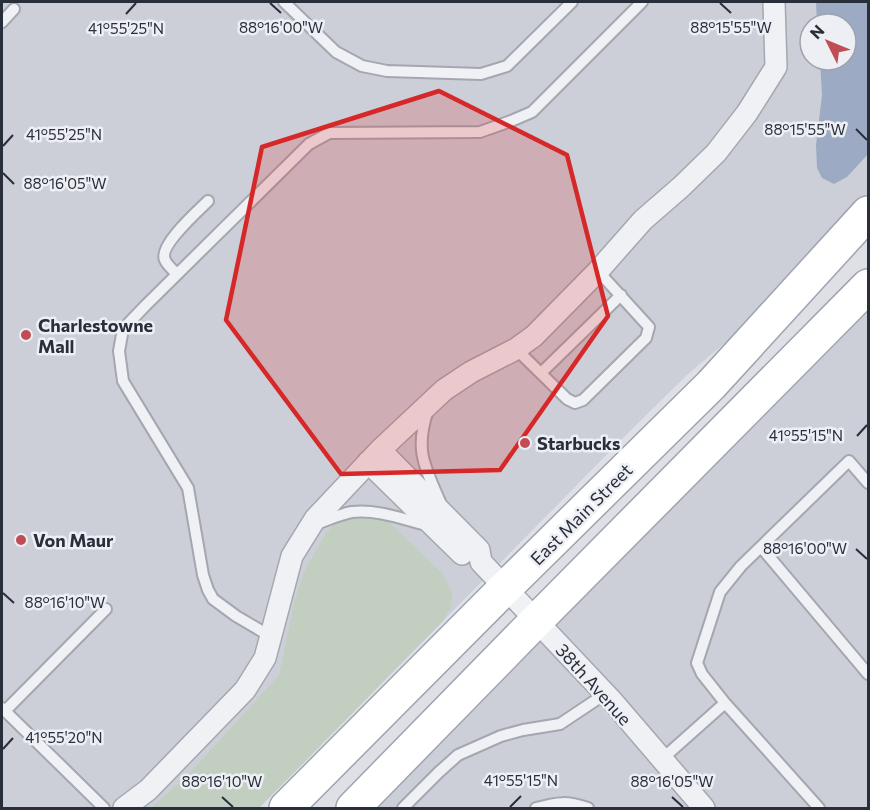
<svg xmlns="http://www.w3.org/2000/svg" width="870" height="810" font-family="Commissioner,sans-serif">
<rect width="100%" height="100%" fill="#dee0e6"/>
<path fill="#cccfd7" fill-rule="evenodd" d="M2 2H868V202L750 322 688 374 628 433 259 808H2ZM810 24H846V60H810Z
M868 297V808H713L549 621Z
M534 633 691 808H366Z"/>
<path fill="#c2cfc0" d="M361 515 372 516 390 523 443 574 452 593 451 607 443 621 259 808H151L187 776 279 675 294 603 304 572 326 533 334 524 348 518Z"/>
<path fill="#9cabc3" d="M816 2H868V154L847 177 834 184 822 178 817 168 816 145 822 95 820 60H846V24H817Z"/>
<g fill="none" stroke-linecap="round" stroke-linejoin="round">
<g stroke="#a4a7af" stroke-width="14">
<path id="service" d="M284 2 336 52 362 66 387 71 481 74 507 66 572 2
M2 22 14 9
M177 274C173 270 167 265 165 260 158 246 198 211 208 201
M516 349 567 399 575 403 583 400 646 338 649 327 598 271
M541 373 621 295
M428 410C414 451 425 467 441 504
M316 524C328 520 340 514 352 512 376 509 403 519 426 525
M761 547 868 674
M270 636 236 616 213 599 208 590 203 575 188 488 123 381 119 351 123 329 146 305 309 144 329 133 480 132 511 121 532 112 642 2
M2 708 104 808
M5 711 106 609
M661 760 725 703
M403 808 439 772 458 755 501 736 523 730 560 724 605 694
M536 808C559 802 566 801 588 808
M819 808 725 703 702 674 697 663 720 592 741 566 849 461 868 483"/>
</g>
<g stroke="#a4a7af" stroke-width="24">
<path id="minor" d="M380 450 479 550 481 562 613 702 704 808
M368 462 462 554
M124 808 148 790 245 690 265 658 292 556 315 519 380 450 444 390 471 372 516 349 534 336 598 271 643 220 681 187 716 153 747 113 776 67 774 2"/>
</g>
<g stroke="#9ea4b1" stroke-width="36">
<path id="primary" d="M286 808 505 588 711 385 868 213
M353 808 536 621 868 286"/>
</g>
<use href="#service" stroke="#f0f1f5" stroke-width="10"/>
<use href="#minor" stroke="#f0f1f5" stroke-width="21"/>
<use href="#primary" stroke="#fff" stroke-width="33"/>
</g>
<path fill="#d62828" fill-opacity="0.2" stroke="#d62828" stroke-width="4.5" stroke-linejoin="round" d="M439 91 567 155 608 316 500 470 341 474 226 320 262 147Z"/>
<path fill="none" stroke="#292e3b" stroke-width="2" d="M270 3 281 13M720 3 731 13M126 14 136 3M856 129 867 140M3 146 13 135M3 173 14 184M857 436 867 425M856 549 867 559M3 593 14 603M3 749 13 738M222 797 233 807M672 797 683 807M510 807 521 796"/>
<g fill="#c14d54" stroke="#edeff4" stroke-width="2">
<circle cx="26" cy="335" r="6"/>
<circle cx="525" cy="443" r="6"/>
<circle cx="21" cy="540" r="6"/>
</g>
<g text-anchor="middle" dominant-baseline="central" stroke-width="5" stroke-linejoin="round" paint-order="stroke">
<g font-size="18" font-weight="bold" fill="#292e3b" stroke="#edeff4" text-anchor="start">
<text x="38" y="325">Charlestowne<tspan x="38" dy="21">Mall</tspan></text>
<text x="537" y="443">Starbucks</text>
<text x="33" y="540">Von Maur</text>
</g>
<g font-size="18" fill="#292e3b" stroke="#edeff4">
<text transform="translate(581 514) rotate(-45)">East Main Street</text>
<text transform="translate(594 684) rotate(48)">38th Avenue</text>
</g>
</g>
<g font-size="15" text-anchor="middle" fill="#292e3b" stroke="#edeff4" stroke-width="5" stroke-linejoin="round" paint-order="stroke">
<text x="281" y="33">88°16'00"W</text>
<text x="731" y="33">88°15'55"W</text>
<text x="126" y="34">41°55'25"N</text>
<text x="805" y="135">88°15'55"W</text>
<text x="64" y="140">41°55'25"N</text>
<text x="65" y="189">88°16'05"W</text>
<text x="806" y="441">41°55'15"N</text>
<text x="805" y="554">88°16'00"W</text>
<text x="65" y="608">88°16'10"W</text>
<text x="64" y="743">41°55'20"N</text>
<text x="521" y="786">41°55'15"N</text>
<text x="222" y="787">88°16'10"W</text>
<text x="672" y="787">88°16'05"W</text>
</g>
<rect width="870" height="810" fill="none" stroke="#292e3b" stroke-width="6"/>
<g transform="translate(828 42) rotate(313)"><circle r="28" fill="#edeff4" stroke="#9fa2aa" stroke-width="1.5"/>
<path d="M0-4.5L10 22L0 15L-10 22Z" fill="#c14d54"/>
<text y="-9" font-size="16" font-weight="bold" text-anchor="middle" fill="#292e3b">N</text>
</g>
</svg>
